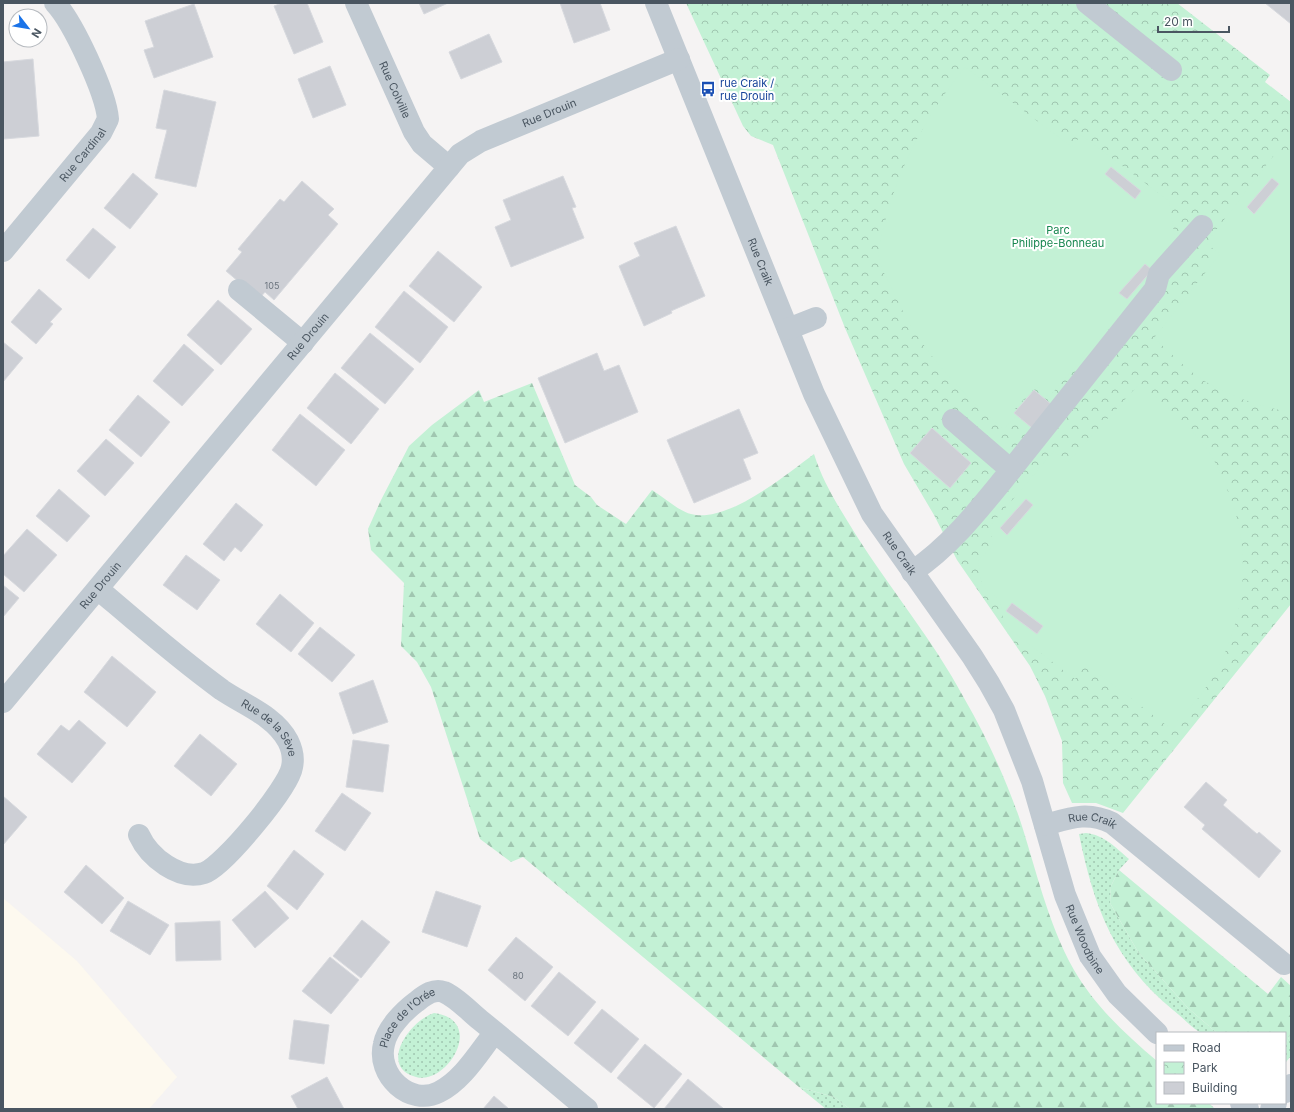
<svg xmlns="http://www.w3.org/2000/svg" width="1294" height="1112" font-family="Inter,sans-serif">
<defs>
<pattern id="grass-dots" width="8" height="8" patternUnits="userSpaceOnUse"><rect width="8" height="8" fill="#c3f1d5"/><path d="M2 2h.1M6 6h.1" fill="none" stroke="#a0c6b0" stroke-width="1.8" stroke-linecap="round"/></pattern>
<pattern id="forest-firs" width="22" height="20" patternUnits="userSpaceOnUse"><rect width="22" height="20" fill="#c3f1d5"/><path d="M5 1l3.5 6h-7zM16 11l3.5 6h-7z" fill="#a0c6b0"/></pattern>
<pattern id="park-crowns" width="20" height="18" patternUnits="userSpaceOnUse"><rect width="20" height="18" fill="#c3f1d5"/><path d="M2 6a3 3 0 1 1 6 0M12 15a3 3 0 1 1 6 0" fill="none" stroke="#a0c6b0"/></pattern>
</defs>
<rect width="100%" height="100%" fill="#f5f3f3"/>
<path fill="#fdf9ef" d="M3 898 77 961 177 1077 149 1109H3Z"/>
<path fill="url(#grass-dots)" d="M1086 833C1104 835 1115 847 1129 859L1119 870 1111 886 1110 903 1138 952 1188 1008 1217 1033C1213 1033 1206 1034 1202 1033 1195 1031 1180 1015 1173 1010 1114 961 1094 908 1079 834Z
M434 1013C487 1020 447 1086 416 1077 378 1067 409 1021 434 1013Z
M1291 1032V1056L1285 1063V1047Z
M799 1087 834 1097 850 1109H826Z"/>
<path fill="url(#forest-firs)" d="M532 383 575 485 591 497 597 505 626 524 652 490C662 496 680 512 691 514 727 524 787 474 814 454 823 483 840 509 856 535 891 590 933 640 964 698 986 736 1004 775 1019 817 1036 868 1047 922 1074 970 1095 1006 1125 1034 1157 1061V1103H1209L1215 1109H850L834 1097 799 1087 523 857 511 862 480 839 431 687 417 662 401 646 404 583 371 550 368 529 381 500 409 446 432 425 479 390 484 402Z
M1119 870 1268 994 1281 977 1291 986V1032L1285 1047V1033H1217L1188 1008 1138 952 1110 903 1111 886Z"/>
<path fill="url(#park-crowns)" d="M686 3H1177L1270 75 1265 82 1291 102V604L1123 813 1096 803H1072L1063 783 1062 741 1045 696 1030 666 957 560 934 515 904 464 845 328 773 145 751 136 743 126Z"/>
<path fill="#c3f1d5" d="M965 67 1072 147 1081 135 1169 201 1177 251 1049 397 1036 386 1013 411 1017 415 1004 429C956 389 915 344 891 286 887 278 880 267 879 258 878 247 882 232 885 222 900 164 928 113 965 67Z
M1278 150H1291V412C1265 408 1238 399 1215 387 1192 375 1173 355 1154 338L1220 254 1206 243Z
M1140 383C1164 404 1188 424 1207 449 1215 460 1221 475 1226 487 1257 555 1244 638 1199 697 1190 708 1180 718 1170 728L1086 664 1075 679 1004 625 1000 600 982 586 978 561 993 545 990 526 1054 451 1067 463Z"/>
<path fill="#cdcfd5" stroke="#d7d9de" d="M282 3H307L323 42 294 54 274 6Z
M419 3H448L424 14Z
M560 3H600L610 30 574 43Z
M1265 3H1291V24Z
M194 4 213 57 154 78 144 50 154 47 145 21Z
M489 34 502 62 461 79 449 52Z
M33 59 39 136 4 139 3 62Z
M330 66 346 105 313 118 298 79Z
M164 90 216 102 196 187 155 178 167 130 156 128Z
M1111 167 1141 191 1135 199 1105 174Z
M133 173 158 194 130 229 104 208Z
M563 176 576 207 572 208 584 238 511 267 495 227 511 220 503 200Z
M1272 178 1279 184 1254 214 1247 207Z
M302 181 334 209 328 215 338 224 274 300 265 292 259 299 226 271 242 252 238 249 280 199 284 202Z
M676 226 705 296 671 311 672 313 644 326 619 266 640 256 634 243Z
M93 228 116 247 89 279 66 260Z
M438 251 482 287 454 322 409 286Z
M1145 264 1152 270 1127 299 1119 293Z
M39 289 62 309 50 322 53 324 36 344 11 322Z
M404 291 448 327 420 363 375 327Z
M218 300 252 329 221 365 187 335Z
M370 333 414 369 385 404 341 368Z
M3 342 23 358 3 382Z
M184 344 214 370 182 406 153 381Z
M597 353 604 371 619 365 638 412 565 443 538 378Z
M335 373 379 409 351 444 307 408Z
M1034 390 1052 405 1032 428 1014 413Z
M138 395 170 422 141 457 109 430Z
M739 409 758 453 743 459 751 479 694 503 667 440Z
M300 414 345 450 316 486 272 450Z
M932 428 971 463 950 488 910 453Z
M106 439 134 463 105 496 77 471Z
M59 489 90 516 67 542 36 516Z
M1026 499 1033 505 1007 535 1000 528Z
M236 503 263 525 241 552 235 547 224 561 203 544Z
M27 529 57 555 24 592 3 574V556Z
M186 555 220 580 197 610 163 585Z
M3 585 19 598 3 617Z
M280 594 314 623 291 652 256 624Z
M1012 603 1043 626 1037 634 1006 611Z
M320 627 355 655 332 682 298 654Z
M112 656 156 692 127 727 84 692Z
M373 680 388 722 353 734 339 693Z
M79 720 106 743 72 783 37 754 61 725 69 731Z
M200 734 237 764 211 796 174 766Z
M353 740 389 745 383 792 346 787Z
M1206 782 1227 800 1223 805 1257 834 1259 832 1281 851 1259 878 1202 829 1205 825 1184 807Z
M342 793 371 813 345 851 315 831Z
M3 796 27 817 3 845Z
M294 850 324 874 297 910 267 886Z
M86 865 124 898 102 924 64 892Z
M265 891 289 918 255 948 232 920Z
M436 891 481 906 467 947 422 932Z
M128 901 169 925 150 955 110 931Z
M362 920 390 942 361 978 333 956Z
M220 921 221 960 176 961 175 923Z
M516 937 553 967 525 1001 488 970Z
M330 957 359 980 331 1014 302 991Z
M559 972 596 1002 568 1036 531 1006Z
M602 1009 639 1039 611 1073 574 1043Z
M294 1020 329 1025 324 1064 289 1059Z
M645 1044 682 1074 654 1108 617 1078Z
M327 1077 344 1109H298L291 1096Z
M688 1079 724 1109H664Z
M494 1096 509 1109H483Z"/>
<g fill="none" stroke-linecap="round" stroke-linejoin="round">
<g stroke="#c1cad2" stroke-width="22">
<path id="s1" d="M356 3 414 132 422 144 449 167"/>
<path id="s2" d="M656 3 814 394 872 514 972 656 989 683 1004 710 1032 781 1065 895 1090 956 1117 994 1157 1033"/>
<path d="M1087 3 1171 70"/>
<path id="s3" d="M3 251 101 133 108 119C106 93 73 22 55 3"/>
<path d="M239 290 303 343"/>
<path d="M788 329 816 318"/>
<path d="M1011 470 1155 289 1159 274 1202 226"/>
<path d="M912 572C952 545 981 507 1011 470L953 420"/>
<path id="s4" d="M98 589C138 623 179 659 222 690 244 705 275 716 288 741 292 749 294 758 292 767 289 787 223 867 204 873 179 881 149 857 139 835"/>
<path id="s5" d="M3 702 460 154 481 141 679 59"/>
<path id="s6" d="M1045 825C1070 818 1087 811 1112 823L1284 964"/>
<path id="s7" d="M495 1032C479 1052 463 1080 439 1092 410 1107 376 1075 384 1044 387 1028 404 1011 416 1002 424 996 433 988 444 992 456 997 469 1011 480 1020 516 1049 551 1079 587 1109"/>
<path d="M1285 1092 1291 1085"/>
<path d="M1241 1103 1248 1109"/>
<path d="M1271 1109 1276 1103"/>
</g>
</g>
<defs>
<g id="bus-bare" transform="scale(1.2)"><path d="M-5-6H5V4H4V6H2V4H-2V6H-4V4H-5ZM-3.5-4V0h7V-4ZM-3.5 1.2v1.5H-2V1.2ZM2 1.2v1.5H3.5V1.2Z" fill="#1a4fb4" stroke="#fff" stroke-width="2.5" paint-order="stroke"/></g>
</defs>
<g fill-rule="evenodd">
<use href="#bus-bare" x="708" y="89"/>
</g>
<g text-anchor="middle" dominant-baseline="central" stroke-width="4" stroke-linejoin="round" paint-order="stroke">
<g font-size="9" fill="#6b747e">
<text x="272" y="285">105</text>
<text x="518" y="975">80</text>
</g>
<g font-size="11" fill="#164399" stroke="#fff" text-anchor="start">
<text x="720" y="83">rue Craik /<tspan x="720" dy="13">rue Drouin</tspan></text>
</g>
<g font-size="11" fill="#4a5661" stroke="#fff">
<text stroke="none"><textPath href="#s1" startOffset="95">Rue Colville</textPath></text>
<text stroke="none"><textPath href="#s5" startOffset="812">Rue Drouin</textPath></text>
<text stroke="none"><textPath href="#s3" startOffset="125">Rue Cardinal</textPath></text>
<text stroke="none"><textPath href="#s2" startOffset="279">Rue Craik</textPath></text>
<text stroke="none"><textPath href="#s5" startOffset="476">Rue Drouin</textPath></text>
<text stroke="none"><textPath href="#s2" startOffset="603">Rue Craik</textPath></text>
<text stroke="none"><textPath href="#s5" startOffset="152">Rue Drouin</textPath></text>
<text stroke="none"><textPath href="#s4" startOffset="222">Rue de la Sève</textPath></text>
<text stroke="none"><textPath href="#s6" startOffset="49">Rue Craik</textPath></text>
<text stroke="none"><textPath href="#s2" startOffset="1035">Rue Woodbine</textPath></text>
<text stroke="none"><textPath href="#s7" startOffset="209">Place de l'Orée</textPath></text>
</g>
<g font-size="11" fill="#17864f" stroke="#fff">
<text x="1058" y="230">Parc<tspan x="1058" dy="13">Philippe-Bonneau</tspan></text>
</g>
</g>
<rect width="1294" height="1112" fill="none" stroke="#4a5661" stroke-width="8"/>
<rect x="1156" y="1032" width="130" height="72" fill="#ffffff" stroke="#b7bbc0"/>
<rect x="1164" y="1045" width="20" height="6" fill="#c1cad2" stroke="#b7bbc0"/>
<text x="1192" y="1052" font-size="12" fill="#4a5661">Road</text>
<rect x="1164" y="1062" width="20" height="12" fill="url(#park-crowns)" stroke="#b7bbc0"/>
<text x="1192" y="1072" font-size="12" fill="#4a5661">Park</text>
<rect x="1164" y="1082" width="20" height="12" fill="#cdcfd5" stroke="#b7bbc0"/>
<text x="1192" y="1092" font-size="12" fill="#4a5661">Building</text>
<g transform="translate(28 28) rotate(121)"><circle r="19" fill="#ffffff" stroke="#b7bbc0"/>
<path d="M0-3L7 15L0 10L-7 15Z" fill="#1a73e8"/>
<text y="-6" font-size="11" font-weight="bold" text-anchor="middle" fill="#4a5661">N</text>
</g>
<path d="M1158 26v6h71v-6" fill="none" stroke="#4a5661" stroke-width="2"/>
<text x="1164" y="26" font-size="12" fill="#4a5661" stroke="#ffffff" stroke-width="3" paint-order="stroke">20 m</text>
</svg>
